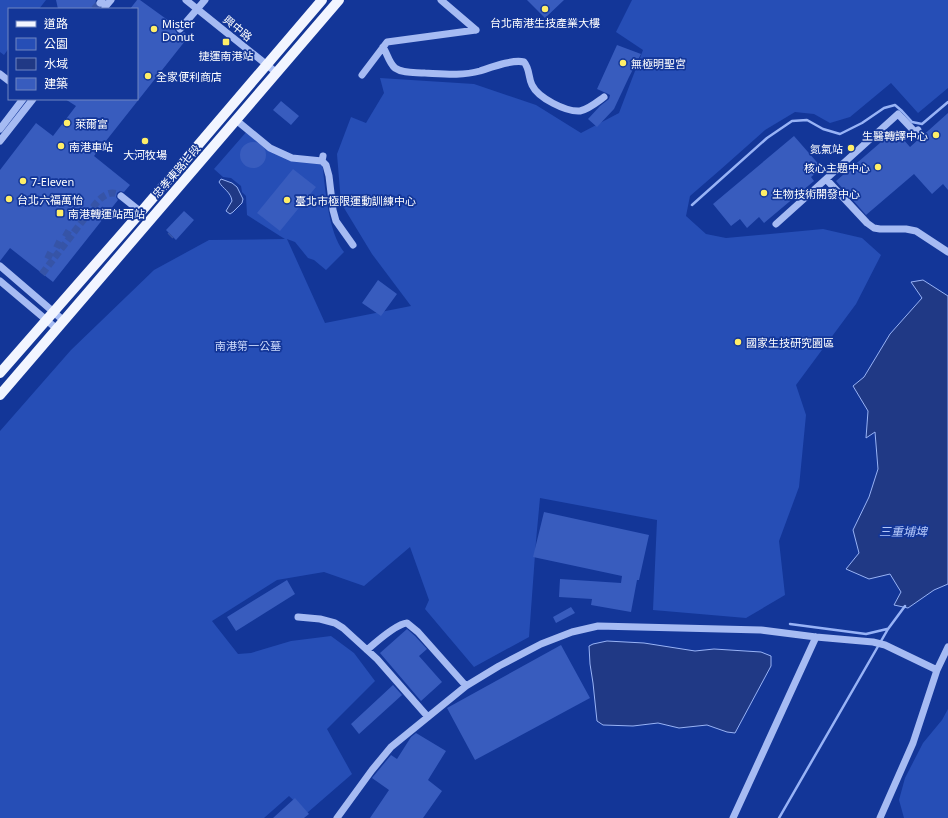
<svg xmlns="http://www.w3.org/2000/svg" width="948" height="818" font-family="'Noto Sans','Noto Sans TC',sans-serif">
<rect width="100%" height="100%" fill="#133698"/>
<path fill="#264eb6" d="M0 0H46L39 9H9V48L4 55 0 52Z
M632 0H948V88L918 113 891 83 850 117 830 123 814 114 795 112 765 130 720 170 690 196 686 216 706 234 726 238 823 229 862 238 881 255 856 304 796 385 806 415 799 487 779 541 785 595 746 618 653 610 657 520 540 498 536 541 529 637 474 667 425 609 429 600 410 547 364 586 324 572 277 580 212 621 238 654 251 653 291 641 331 636 354 653 375 681 327 729 352 774 307 813 289 796 264 818H0V431L71 350 154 270 209 240 285 239 280 236 247 215 246 196 242 192 241 186 231 178 223 177 214 169 248 130 292 158 322 161C325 185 328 233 344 252L326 270 314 260 308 258 295 242 287 239 325 323 411 306 372 254 341 203 337 154 351 117 366 123 384 93 380 78 474 84 536 105 581 133 619 113 643 50 616 32Z
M948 709V818H904L899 800 905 778 923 743 942 720Z"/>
<path fill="#203985" stroke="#98b3f6" d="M221 179 232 183 237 187 243 199 242 203 233 212 230 214 226 211 232 201C231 192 223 189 219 182Z
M923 280 948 296V584L934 590 908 608 894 605 901 592 890 574 869 579 846 569 859 553 853 530 869 497 878 469 875 432 866 438 868 411 853 386 864 377 890 334 922 298 911 282Z
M607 641 644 643 695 651 714 649 761 652 771 656V666L735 733 727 732 707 725 679 728 658 723 633 726 603 725 597 721 593 683 590 664 589 646 593 644Z"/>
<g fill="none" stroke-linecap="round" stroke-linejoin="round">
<path stroke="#98b3f6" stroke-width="2.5" d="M692 205 767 138 792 121 807 120 823 129 840 134 862 123 884 108 895 105 902 111 912 122 922 124 948 102
M790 624 866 634 887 629
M779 818 888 629 905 606"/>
</g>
<path fill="#385cbe" d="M56 0H96L95 5 100 9H58Z
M137 0H140L176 26 175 30 177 33 181 34 184 32 189 36 94 156 130 185 124 192 120 191 117 193 116 197 118 200 53 282 10 248 0 261V170L36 123 53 136 76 106 65 99H137V9H130Z
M527 0H564L545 18Z
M617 45 641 54 629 77 614 109 597 127 588 119 600 106 609 99 610 95 606 93 597 89Z
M281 101 299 116 291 125 273 110Z
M948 113V190L943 184 932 194 914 174 866 215 836 181 895 130 910 147Z
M794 136 822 168 811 177 814 181 764 223 759 217 747 228 740 219 731 226 713 204Z
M240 155a13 13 0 1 1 26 0a13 13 0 1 1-26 0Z
M293 169 316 187 280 231 257 213Z
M184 211 194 220 176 240 166 230Z
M378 280 397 294 381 316 362 303Z
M544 512 649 535 639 580H637L631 612 591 605 592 599 559 597 560 579 621 583 622 576 533 557Z
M287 580 295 594 236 631 227 617Z
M571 607 575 613 556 623 553 617Z
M407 629 415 636 427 649 419 656 442 682 421 701 380 653Z
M561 645 590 698 475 760 447 708Z
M393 685 402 695 359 734 351 724Z
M416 733 446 751 428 780 442 791 423 818H370L389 790 372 778 391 755 397 759 411 737Z
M295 798 309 814 304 818H273Z"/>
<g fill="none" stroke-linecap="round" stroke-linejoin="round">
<path stroke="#3654a7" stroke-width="7" stroke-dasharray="7 3.5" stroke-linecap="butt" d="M94 9 100 3
M64 232 71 236
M170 236 171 235
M55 243 63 247
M46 254 54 258
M42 274 94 206C100 198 110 188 121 196"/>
<path stroke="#a6bbf3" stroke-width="7" d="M186 0 277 73
M441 0 476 30
M100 3 102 0
M105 7 111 0
M383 47C387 53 389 63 395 68 404 74 415 72 425 73 444 74 462 76 480 71 492 67 513 59 524 62 530 69 528 77 532 85 538 98 566 112 580 111 589 109 597 102 604 97
M0 74 9 81
M362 75 387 42 476 30
M236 120 270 148 292 158 322 161
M0 129 23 99
M0 141 33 99
M323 156 322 161 326 165 329 176 333 210 336 221 353 245
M826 179 898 114 915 132 918 130
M121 196 141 212
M776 224 826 179 867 223 874 228 880 229H906L916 231 948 252
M0 266 64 321
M0 281 57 329
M298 617 320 619 335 623 343 628 377 659 428 717
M367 650C376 642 396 624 407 623L418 632 466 686
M337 818 372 770 391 747 466 686 499 666 541 644 572 632 598 626 761 630 816 637 873 642 885 645 937 670
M733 818 816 637
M880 818 913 743 937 670 948 647"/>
<path stroke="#f2f5ff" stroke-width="10" d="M0 373 141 212 322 0
M0 395 339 0"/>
<path stroke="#a6bbf3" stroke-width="7" d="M180 29 205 0"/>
</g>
<g fill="#ffee68" stroke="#133698" stroke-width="1.5">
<circle cx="545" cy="9" r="4"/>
<circle cx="154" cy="29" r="4"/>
<rect x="222" y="38" width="8" height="8" rx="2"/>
<circle cx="623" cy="63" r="4"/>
<circle cx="148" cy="76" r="4"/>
<circle cx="67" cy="123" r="4"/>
<circle cx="936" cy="135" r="4"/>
<circle cx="145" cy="141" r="4"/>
<circle cx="61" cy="146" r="4"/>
<circle cx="851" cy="148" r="4"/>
<circle cx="878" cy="167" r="4"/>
<circle cx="23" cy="181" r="4"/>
<circle cx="764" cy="193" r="4"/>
<circle cx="9" cy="199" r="4"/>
<circle cx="287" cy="200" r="4"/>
<rect x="56" y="209" width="8" height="8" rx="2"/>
<circle cx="738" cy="342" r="4"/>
</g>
<g text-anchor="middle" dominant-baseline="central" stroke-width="3.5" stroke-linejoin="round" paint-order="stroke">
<g font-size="11" fill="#fff" stroke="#133698" text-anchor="start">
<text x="545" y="22" text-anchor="middle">台北南港生技產業大樓</text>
<text x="162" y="23">Mister<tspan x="162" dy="13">Donut</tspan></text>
<text x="226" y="55" text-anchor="middle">捷運南港站</text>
<text x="631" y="63">無極明聖宮</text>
<text x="156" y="76">全家便利商店</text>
<text x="75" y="123">萊爾富</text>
<text x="928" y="135" text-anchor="end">生醫轉譯中心</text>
<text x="69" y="146">南港車站</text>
<text x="843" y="148" text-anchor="end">氮氣站</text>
<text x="145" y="154" text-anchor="middle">大河牧場</text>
<text x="870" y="167" text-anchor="end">核心主題中心</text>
<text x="31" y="181">7-Eleven</text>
<text x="772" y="193">生物技術開發中心</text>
<text x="17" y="199">台北六福萬怡</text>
<text x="295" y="200">臺北市極限運動訓練中心</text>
<text x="68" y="213">南港轉運站西站</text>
<text x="746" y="342">國家生技研究園區</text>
</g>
<g font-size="11" fill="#fff" stroke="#133698">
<text transform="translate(238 28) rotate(39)">興中路</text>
<text transform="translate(176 171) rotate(-49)">忠孝東路七段</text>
</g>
<g font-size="11" fill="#cedbfd" stroke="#133698">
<text x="248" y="345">南港第一公墓</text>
</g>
<g font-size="12" font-style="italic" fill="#b2c6f9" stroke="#133698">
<text x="903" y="531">三重埔埤</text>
</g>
</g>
<rect x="8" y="8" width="130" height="92" fill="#133698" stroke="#7186c1"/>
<rect x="16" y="21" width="20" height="6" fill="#f2f5ff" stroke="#7186c1"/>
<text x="44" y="28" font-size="12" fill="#ffffff">道路</text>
<rect x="16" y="38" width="20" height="12" fill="#264eb6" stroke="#7186c1"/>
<text x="44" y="48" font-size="12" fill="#ffffff">公園</text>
<rect x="16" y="58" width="20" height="12" fill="#203985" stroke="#7186c1"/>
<text x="44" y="68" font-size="12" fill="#ffffff">水域</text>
<rect x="16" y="78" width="20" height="12" fill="#385cbe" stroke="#7186c1"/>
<text x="44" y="88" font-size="12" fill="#ffffff">建築</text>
</svg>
